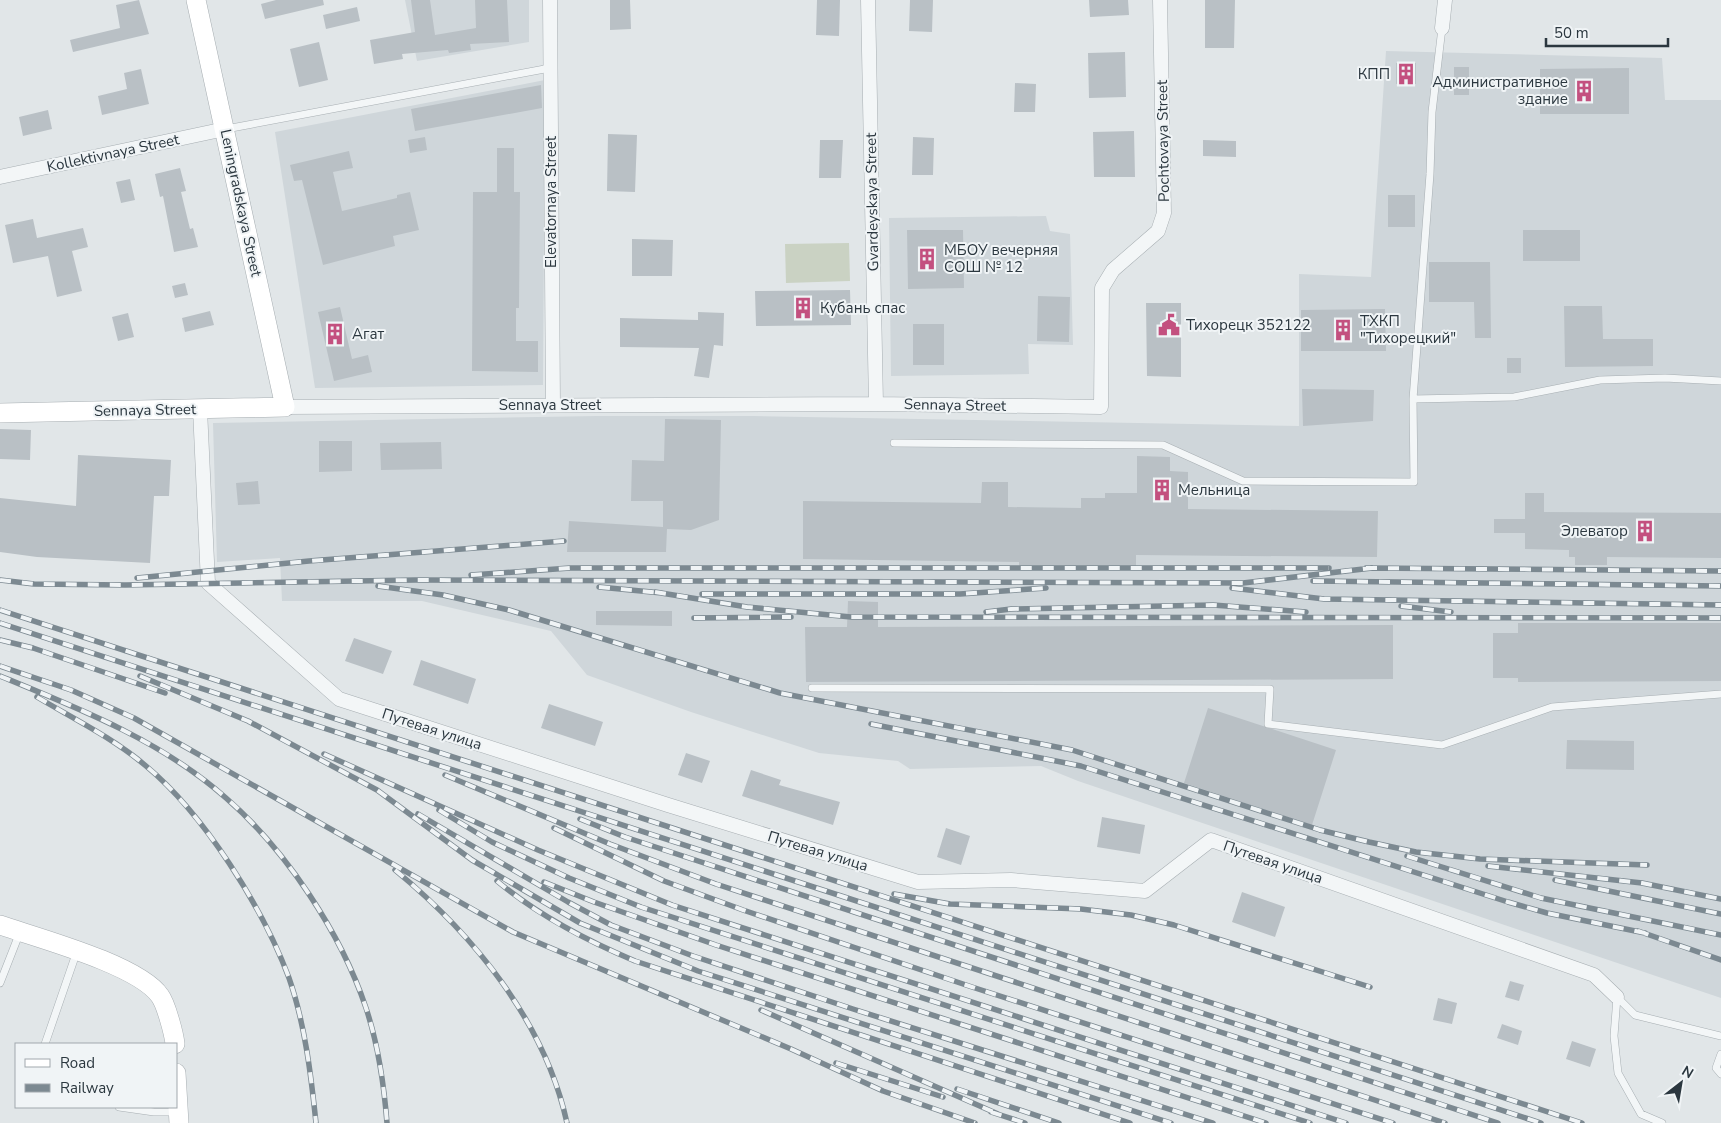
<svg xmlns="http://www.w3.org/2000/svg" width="1721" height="1123" font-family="'Nunito Sans',sans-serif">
<rect width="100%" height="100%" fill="#e1e6e8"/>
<path fill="#cfd6da" d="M405 0H529V42L417 61Z
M1386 51 1662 58 1665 100H1721V998L1078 781 1041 766 910 769 898 761 819 753 691 712 587 675 551 631 422 601H282L280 558 217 562 213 423 597 416H754L1299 426V274L1371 277Z
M545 80 543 385 315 388 275 132Z
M1046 216 1050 231 1070 234 1073 345 1028 344 1029 374 891 376 889 218Z"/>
<path fill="#cad2c3" d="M849 243 850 281 786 283 785 244Z"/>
<path fill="#b9c0c5" d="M139 0 149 34 73 52 70 40 120 28 116 5Z
M276 0H323L324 5 265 19 261 4Z
M411 0H430L435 35 476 28 475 0H507L509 42 470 44 471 50 449 53 448 50 402 54 403 59 374 64 370 40 415 32Z
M610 0H630L631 29 610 30Z
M817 0H840L839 36 816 35Z
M910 0H933L932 32 909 31Z
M1089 0H1128L1129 15 1090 17Z
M1205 0H1235L1234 48H1205Z
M357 7 360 21 326 29 323 15Z
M319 42 328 80 299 87 290 49Z
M1125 52 1126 97 1089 98 1088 53Z
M1396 63H1416V84H1396Z
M1454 67H1469V95H1454Z
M1629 68V114H1540V69Z
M141 69 149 104 102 115 98 96 127 89 124 73Z
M1015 83 1036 84 1035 112H1014Z
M541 85 542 108 415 131 411 109Z
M48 110 52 129 23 136 19 117Z
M1134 131 1135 177H1094L1093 132Z
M608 134 637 135 635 192 607 191Z
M425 137 427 150 410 153 408 140Z
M913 137 934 138 933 175H912Z
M820 140H843L841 178H819Z
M1203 140 1236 141V157L1203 156Z
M497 148H514V192H520L519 308H516V341H538V372L472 371 473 192H497Z
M349 151 353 168 333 172 342 211 397 198V195L410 192 419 230 393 236 395 246 323 265 302 180 294 181 290 165Z
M180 168 186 191 181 192 190 229 193 228 198 247 174 252 163 196 160 197 155 174Z
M130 179 135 200 121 203 116 182Z
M1388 195H1415V227H1388Z
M33 219 37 238 83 228 88 247 72 251 82 291 57 297 48 256 13 263 5 225Z
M907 230H963L964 288 908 289Z
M1523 230H1580V261H1523Z
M632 239 673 240 672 276H632Z
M1429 262H1490L1491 338H1475L1474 302H1429Z
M185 283 188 295 175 298 172 286Z
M850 290 851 325 756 326 755 291Z
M1038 296 1070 297 1069 342 1037 341Z
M1146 303H1181V377L1147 376Z
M1564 306H1602L1603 339H1653V366L1565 367Z
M340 307 352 359 368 355 372 372 334 381 318 312Z
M1385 309 1386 351H1301V310Z
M210 311 214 325 185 332 182 318Z
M698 312 724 313 723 346 714 345 709 378 694 376 699 348 620 347V318L698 320Z
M128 313 134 337 118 341 112 317Z
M913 324H944V365H913Z
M1507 358H1521V373H1507Z
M1302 389 1374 390 1373 421 1303 426Z
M665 419 721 420 719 520 691 530 667 529 666 552H567L569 521 663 527V501H631L632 460 664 461Z
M0 429 31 430 30 460 0 459Z
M319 441H352V471L319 472Z
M441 442 442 469 381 470 380 443Z
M78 455 171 460 169 496H154L150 563 37 557 0 552V498L76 506Z
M1137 456 1170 457V471L1188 472V509L1378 511 1377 557 1136 555V567L1019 566V562L803 559V501L981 503 982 482H1008V507L1081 508V498H1105V493H1137Z
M258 481 260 504 238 505 236 483Z
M1525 493H1544V512L1721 513V558L1607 557V565H1575V557H1569V550L1525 549V533H1494V519H1525Z
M848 601 878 602V627L1393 625V679L806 682 805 627H847Z
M596 611H672V626L596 625Z
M1518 623H1721V681L1518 682V678H1493V633H1518Z
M354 638 392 651 383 674 345 661Z
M421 660 476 679 468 704 413 685Z
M549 704 603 722 595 746 541 728Z
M1208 708 1336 750 1312 825 1184 783Z
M1567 740 1634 741V770L1566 769Z
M686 753 710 761 702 783 678 775Z
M751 770 781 780 779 785 840 802 833 825 742 796Z
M1102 817 1145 825 1140 854 1097 847Z
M946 828 970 836 961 865 937 857Z
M1242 892 1285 907 1275 937 1232 922Z
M1510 981 1524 985 1519 1001 1505 997Z
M1438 998 1457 1003 1452 1024 1433 1020Z
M1502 1024 1522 1031 1518 1045 1497 1038Z
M1572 1041 1596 1049 1590 1067 1566 1059Z"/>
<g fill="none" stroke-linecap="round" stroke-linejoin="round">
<g stroke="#a7aeb2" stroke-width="8">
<path id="lane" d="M226 129 550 68
M1413 399 1514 397 1600 380 1665 378 1721 381
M894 443 1163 445 1243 481 1414 482 1413 399 1430 174 1432 112 1442 28
M812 688 1270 689 1268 724 1442 745 1552 707 1721 694
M0 983 20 932
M1617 997 1614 1036 1618 1073 1641 1114 1662 1123
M1617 997 1635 1015 1721 1036
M45 1044 77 951
M1721 1054 1716 1068 1721 1074
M119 1107 154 1112H178"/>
</g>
<g stroke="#a7aeb2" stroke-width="15">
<path id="street" d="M550 0 553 405
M868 0 876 404
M1442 28 1445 0
M0 177 225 129
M285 407 876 404 1101 407 1102 288 1113 270 1158 231 1164 213 1160 0
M200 409 208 583 339 699 668 805 918 882 1011 880 1145 891 1211 840 1594 975 1617 997"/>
</g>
<g stroke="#a7aeb2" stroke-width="20">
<path id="secondary" d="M0 413 285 407 196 0
M0 925C38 938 139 965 160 996 166 1004 174 1034 175 1044
M176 1073 179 1123"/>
</g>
<use href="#lane" stroke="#f3f6f7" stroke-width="7"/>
<use href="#street" stroke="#f3f6f7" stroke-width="14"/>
<use href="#secondary" stroke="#fff" stroke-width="19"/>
<g stroke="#7c8991" stroke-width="5.5">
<path id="rail" d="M1366 568 1721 571
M471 575 570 568H1329
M137 578 309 561 564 541
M0 580 34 584 125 585 415 580 1243 583 1372 568
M1313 581 1721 586
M378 586 443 595 509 610 780 693 1072 750 1320 830 1369 842 1416 852 1480 859 1647 865
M599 587 662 593
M1232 588 1324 599 1721 605
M655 592 747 607 851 617 1721 618
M702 594H960L1046 588
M1401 606 1451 612
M0 610 1582 1123
M986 612 1011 609 1213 605 1306 612
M694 618 791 617
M0 623 1541 1123
M0 640 33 648 165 693
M0 666 71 690 134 718 513 932 791 1049 883 1091 975 1123
M0 676C78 708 162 741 226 798 286 850 341 933 366 1008 378 1044 384 1085 387 1123
M140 676 248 721 377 790 472 860 580 923 698 971 1171 1123
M37 697C74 719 113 738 146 766 204 814 263 908 289 978 305 1024 311 1075 316 1123
M871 724 1081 766 1508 902 1547 913 1645 933
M324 754 538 850 672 905 1346 1123
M445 775 610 844 716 884 1445 1123
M439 810 492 842 569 878 641 907 1310 1123
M418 814 568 902 611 925 693 956 853 1009 1213 1123
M580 819 625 837 1498 1123
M554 828 664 881 743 910 972 987 1393 1123
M1407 856 1541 898 1721 935
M1488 866 1642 883 1721 899
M395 870C474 935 545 1022 567 1123
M1555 880 1721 914
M497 881C539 916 585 940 635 961L1130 1123
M544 882 594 902 716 945 1266 1123
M894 894 950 904 1081 909 1131 915 1174 925 1370 987
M1638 931 1721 960
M761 1010 998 1114
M836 1063 943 1097
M957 1089 1059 1123
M991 1112 1025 1123"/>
</g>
<use href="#rail" stroke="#f0f4f6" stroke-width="4" stroke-dasharray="11" stroke-linecap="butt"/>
</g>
<defs>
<g id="building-bare" transform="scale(1.725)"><path d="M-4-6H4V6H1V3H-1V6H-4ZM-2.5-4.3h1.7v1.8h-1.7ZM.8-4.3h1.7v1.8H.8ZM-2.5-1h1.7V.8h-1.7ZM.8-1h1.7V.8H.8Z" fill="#c3507f" stroke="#f0f4f6" stroke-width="2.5" paint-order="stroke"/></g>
<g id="civic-bare" transform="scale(1.725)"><path d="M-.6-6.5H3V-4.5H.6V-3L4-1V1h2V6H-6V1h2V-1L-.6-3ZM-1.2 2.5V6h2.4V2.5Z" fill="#c3507f" stroke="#f0f4f6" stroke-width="2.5" paint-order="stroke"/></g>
</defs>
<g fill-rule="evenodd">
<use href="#building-bare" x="1406" y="74"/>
<use href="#building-bare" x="1584" y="91"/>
<use href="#building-bare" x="927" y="259"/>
<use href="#building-bare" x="803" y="308"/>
<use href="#civic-bare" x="1169" y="325"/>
<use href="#building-bare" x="1343" y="330"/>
<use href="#building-bare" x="335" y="334"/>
<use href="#building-bare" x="1162" y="490"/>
<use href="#building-bare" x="1645" y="531"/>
</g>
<g text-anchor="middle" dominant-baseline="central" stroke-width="4" stroke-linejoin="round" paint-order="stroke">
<g font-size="15" fill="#2b373f" stroke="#f0f4f6" text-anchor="start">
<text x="1390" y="74" text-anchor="end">КПП</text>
<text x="1568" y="82" text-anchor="end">Административное<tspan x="1568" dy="17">здание</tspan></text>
<text x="944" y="250">МБОУ вечерняя<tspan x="944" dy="17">СОШ № 12</tspan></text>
<text x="820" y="308">Кубань спас</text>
<text x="1360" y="321">ТХКП<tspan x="1360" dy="17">"Тихорецкий"</tspan></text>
<text x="1186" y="325">Тихорецк 352122</text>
<text x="352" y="334">Агат</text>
<text x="1178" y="490">Мельница</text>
<text x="1628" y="531" text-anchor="end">Элеватор</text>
</g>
<g font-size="15" fill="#2b373f" stroke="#f0f4f6">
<text transform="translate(1163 141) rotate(-91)">Pochtovaya Street</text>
<text transform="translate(113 153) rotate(-12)">Kollektivnaya Street</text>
<text transform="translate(551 202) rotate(-90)">Elevatornaya Street</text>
<text transform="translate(872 202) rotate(-91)">Gvardeyskaya Street</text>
<text transform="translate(241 203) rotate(78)">Leningradskaya Street</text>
<text x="550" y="405">Sennaya Street</text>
<text transform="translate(955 405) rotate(1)">Sennaya Street</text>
<text transform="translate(145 410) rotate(-1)">Sennaya Street</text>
<text transform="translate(432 729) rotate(18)">Путевая улица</text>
<text transform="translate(818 851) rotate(17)">Путевая улица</text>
<text transform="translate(1273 862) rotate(19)">Путевая улица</text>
</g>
</g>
<rect x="15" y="1043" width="162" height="65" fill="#f0f4f6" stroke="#a1a8ad"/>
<rect x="25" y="1059" width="25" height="8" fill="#ffffff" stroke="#a1a8ad"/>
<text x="60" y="1068" font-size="15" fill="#2b373f">Road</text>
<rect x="25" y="1084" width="25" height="8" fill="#7c8991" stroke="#a1a8ad"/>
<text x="60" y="1093" font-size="15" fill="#2b373f">Railway</text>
<g transform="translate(1681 1083) rotate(31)" stroke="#f0f4f6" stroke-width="4" paint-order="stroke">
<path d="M0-4L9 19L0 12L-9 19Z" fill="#2b373f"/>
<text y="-8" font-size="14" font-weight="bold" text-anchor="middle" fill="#2b373f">N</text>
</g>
<path d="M1546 38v8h122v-8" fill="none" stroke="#2b373f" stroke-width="2.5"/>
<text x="1554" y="38" font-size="15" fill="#2b373f" stroke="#f0f4f6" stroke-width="4" paint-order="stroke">50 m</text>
</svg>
